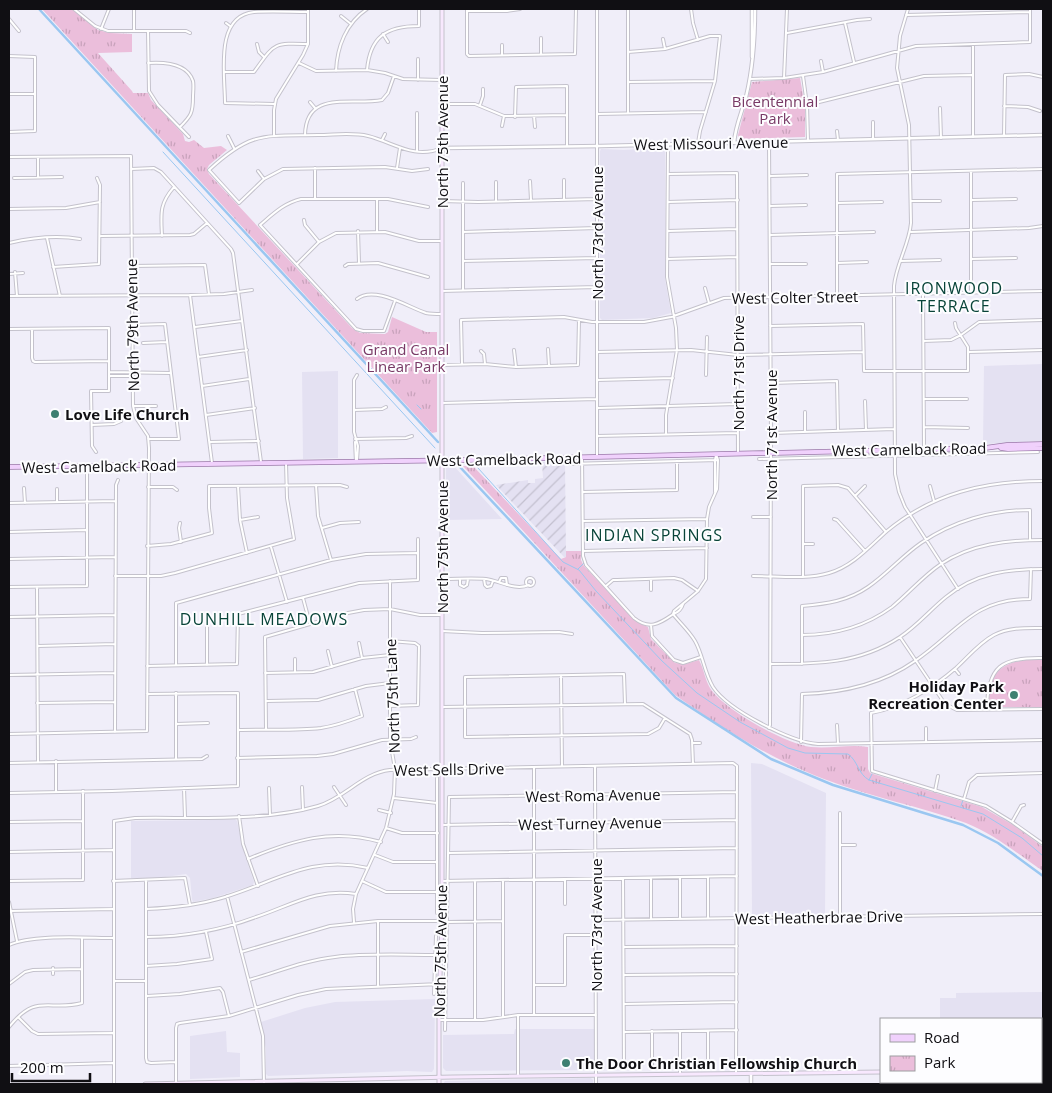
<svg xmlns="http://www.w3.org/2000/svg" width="1052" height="1093" font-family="'Open Sans',sans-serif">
<defs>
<pattern id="industrial-furrows" width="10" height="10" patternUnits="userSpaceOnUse" patternTransform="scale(1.25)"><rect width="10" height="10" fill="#e4e1f2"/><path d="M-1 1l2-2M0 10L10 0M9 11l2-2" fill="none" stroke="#c3c0cf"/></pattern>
<pattern id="park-tufts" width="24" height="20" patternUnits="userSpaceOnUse" patternTransform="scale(1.25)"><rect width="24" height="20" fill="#ebbedb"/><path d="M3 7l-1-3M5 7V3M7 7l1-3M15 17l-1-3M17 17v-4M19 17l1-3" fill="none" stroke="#c8a2bb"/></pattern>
</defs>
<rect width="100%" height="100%" fill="#f0eef9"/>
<path fill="#e4e1f2" d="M656 148 665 149V279L671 313 653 318 602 320 600 318V151L601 149 624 150Z
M1043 364V441L983 444 984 366Z
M338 371V458L303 459 302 372Z
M450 465H453L502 519 446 520V468Z
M751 763 762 764 826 793 825 914 752 915Z
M216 819H235L237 821 245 856 254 882 253 885 213 898 193 902 192 899 190 878 186 874 158 878H131V821L212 820Z
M1043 992V1065H1041V1019H940V998H956V993Z
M435 999 434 1069 432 1072 407 1071 268 1076 266 1074V1049L261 1022 305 1008 335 1002Z
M515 1029H597L598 1070 446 1071 443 1068V1035L514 1034Z
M226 1031 227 1052 240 1053V1077L190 1079V1036Z
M591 1078 593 1080V1084H443L445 1081Z"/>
<path fill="url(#industrial-furrows)" d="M542 462H565L566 557H564L496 485 528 480V483H535V479L543 478Z"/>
<path fill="url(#park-tufts)" d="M42 9H72L98 30 110 33 132 34V52L98 53 132 91 133 93H148L151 100 183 134 185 141 189 142 194 140 204 148 221 146 227 150 209 165 207 169 209 174 352 328 360 333 385 334 388 332 392 317 426 332H437V432L432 433Z
M800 78 805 106V137L739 139 738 135 752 82Z
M463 466H473L561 559 566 557V551H581V560L584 566 632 617 639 623 648 627 651 639 675 663 685 664 699 660C704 669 705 680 710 688 724 710 786 744 811 747 830 749 850 744 868 747V769L870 773 982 807 1015 826 1043 847V871C1019 855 994 834 966 823 919 806 870 797 824 779 769 758 723 729 675 695Z
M1043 659V707H989C985 667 1010 659 1043 659Z"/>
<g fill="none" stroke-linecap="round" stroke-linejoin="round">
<path stroke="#9ac7f1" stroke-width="1" d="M163 152 435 448
M417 405 421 409
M478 468 563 562 579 570 596 591 662 661 697 693 740 722 788 748 805 753 848 754C858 761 858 774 869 780L983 814 1022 838 1043 856
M578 569 584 563
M869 780 872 774
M961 806 963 800"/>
<path stroke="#9ac7f1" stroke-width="2.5" d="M39 9 438 442
M459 466 676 698 771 759 833 785 963 825 998 843 1043 876"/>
<g stroke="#c4c2cc" stroke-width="4">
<path id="minor" d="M74 9 95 26 108 31H186L190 33
M134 9V31
M467 9V54L469 56 575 54 576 9
M691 9 693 23 698 40
M908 9 900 36 897 68 909 125 911 223C909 245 896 264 894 286L895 474 899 492 905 507 958 589
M467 11H507L520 9
M906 15 1030 12
M341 16 351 24
M9 19 19 31
M226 23 230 26
M845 23 854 62
M101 29 109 9
M148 31 149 91 158 105 189 137
M787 33 857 20 870 19
M383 34 388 42
M541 38V54
M663 39 665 49
M257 44 259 52 264 57
M502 45V55
M628 52 665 49 710 36H720L715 81 700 131 698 143
M9 56 35 57V131L9 132
M418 59V80
M821 61 823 72
M148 63C163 62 187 63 193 81 194 86 193 92 193 97 193 113 191 116 180 127
M299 63 316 71 367 70 385 73 403 79 441 80
M367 70C370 37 386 26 419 26V9
M336 71C337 47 346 23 367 9
M225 72H254C275 43 272 43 308 44
M803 76 807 105 808 141
M784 78 787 9
M750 79 784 78 823 72 916 46 1030 42V9
M628 82 715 81
M9 94H35
M310 102 315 108
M274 104 225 103C225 75 214 16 254 12 272 11 290 12 308 12
M442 104H475L504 116 567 115
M480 105 483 96V89
M807 105 924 76 972 75
M1004 106 1028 107 1040 111
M940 108 941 138
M417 113V151
M628 113V9
M597 114 706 112
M534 116 535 127
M515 117 516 87 567 86V146
M873 122V139
M502 126 504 116
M837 131 838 140
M274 135V110L276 99 303 55 308 44V9
M305 135C306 89 351 106 382 100L388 93 394 76
M228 136 234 148
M1004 136 1005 75 1029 74 1043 77
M973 137V44
M382 140 385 134
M9 157 131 156 133 406 136 418 148 436 149 448 147 731 9 734
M38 157V177
M397 168 400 148
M131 169 154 168 161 172 231 249 233 253 261 462
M428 169 412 171 385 167 283 169 264 179 239 203 209 170C251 131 264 136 318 135 334 135 352 132 368 136 393 142 414 160 442 148
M258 171 264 179
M668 174 737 173 738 454
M770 176 807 175
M14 178 62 177
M530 181 531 200
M496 182V201
M315 199V168
M377 199V231
M564 199V180
M972 200 1016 199
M442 201 478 202 597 199
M911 201H940
M668 202 738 200
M837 203 882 202
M770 206 806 205
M9 209 66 208 100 202
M304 220 305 225 319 242
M358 231 359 263
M668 231 737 229
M463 232 597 228
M911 232 1029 228 1043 226
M770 235 874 232
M101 236 190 235 194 234 207 223
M162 236C161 214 159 204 174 187
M47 238 60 296
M9 243C31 238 57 235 80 239
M667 259 737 257
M971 259 1016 258
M463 261 597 258
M900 261 940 260
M837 263 867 262
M297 264 319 242 336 233 385 232 419 241H442
M770 264H806
M132 266 205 265 209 294
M345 266 348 264 378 263 428 277
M53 267 99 264 100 185 97 178
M15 272 17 296
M9 274 23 273
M705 288 709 303
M463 290V183
M442 291 597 287
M971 293V171
M923 294 924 449
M190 295 212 463
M9 296 190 295 224 294 252 290
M837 296V174L1043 169
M357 299C374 285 408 307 426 313 431 314 437 314 442 314
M395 301 384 331H363L356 329 260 225C273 214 284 203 301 199H388L428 207
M133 325 165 324 179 439H148
M770 326 863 324 864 371H968V347L956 328 955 323
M195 327 242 321
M9 329 109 328V391H91L92 446 96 452
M32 330V358L33 361 35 362 109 361
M924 341 951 340 961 335 979 322 1043 320
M143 343 167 342
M548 349 549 366
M514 350 516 367
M481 351 484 354 485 364
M597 352 691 350 738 355 863 352
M969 352 1043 350
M198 357 247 350
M462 364 461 320 564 317 592 322H644L671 317 724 298 1043 291
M442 365 485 364 516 367 578 365 579 320
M109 372 170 373
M357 375 354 380V432L358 446 357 460
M706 375 707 337
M109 376H129L133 373
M597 380 673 378
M771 383 837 381 838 431
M202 386 249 379
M925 399H967
M865 401 866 430
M442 403 597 399
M133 406H156
M598 408 738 404
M354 410 382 409 386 407
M805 412V432
M206 415 255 408
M92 425 114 424 121 421
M924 427 968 428
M772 433 894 429
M666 434V415L677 350 676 328 667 277 668 145
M597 436 738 433
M355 439 406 438 412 436
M210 442 259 441
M355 442 356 462
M582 457 583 556 586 565 634 618C649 630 659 624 672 615 677 612 681 611 683 604
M597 457V9
M759 459 1038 452
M568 464 718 460
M316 485 318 516 331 560
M238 486 240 520 247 553
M930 486 934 501
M148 487H173L177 490
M24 488 25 503
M57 489V502
M583 492 677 490V461
M715 492V460L716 455
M856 495 865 486
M9 503 116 501
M753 517H771
M834 519 837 520 865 551
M240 520 258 517
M583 521 707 519
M180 523 179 528 181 542
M322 528 340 523 359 522
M9 532 86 530
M803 544H813
M147 546 171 544 212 533 209 508V486L340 485 347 487
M271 547 287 602
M583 551 707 548
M9 559 115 557
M115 576H161L175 573 294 539 287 498 286 463
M753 576C778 576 806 580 829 573 853 566 869 547 887 531 933 493 985 481 1043 481
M803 576V486L838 485 848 488 886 532
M526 582a4 4 0 1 1 8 0a4 4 0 1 1-8 0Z
M442 579C457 579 472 578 486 579 500 581 515 591 529 585
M460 579V585L464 587 467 585 468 579
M484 579 485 585 487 587 491 586 493 581
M651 580V590
M499 582 501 578H506L507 585
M606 586 613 580H617L674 578 682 580 698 591
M9 587 87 586V467
M37 587 38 762
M303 598 310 624
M673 614C680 623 689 631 695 641 703 655 704 672 713 687 728 710 791 742 818 744L1043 740
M673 614 674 611 698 591 706 579 707 519 709 507 717 489 718 460 716 454
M9 617 115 615
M651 625 652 636 674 660 683 663 701 657
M1043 628C1027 628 1009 627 994 635 979 643 968 657 956 668 933 688 901 708 871 713L872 771 986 806 1012 822 1043 844
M442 631 482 633 559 632 572 634
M802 635C834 635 866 626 892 607 909 593 923 576 941 564 971 544 1007 540 1043 540
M900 637 945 704 957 710 1043 709
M390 641 415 643 419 646 418 705 390 706
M359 643 362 658
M38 646 115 644
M328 651 332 667
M295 659V672
M771 664C817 664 859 664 900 637 917 626 930 610 946 597 975 573 1008 569 1043 569
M802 664V606C826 604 848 601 868 587 887 574 902 556 921 543 953 521 992 510 1030 510V540
M176 665V603L331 560 366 554 417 553
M207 665V625
M147 666 237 664 238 614 359 583 418 580V539
M955 669 959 674
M265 673 313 672 362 658 390 655
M9 675 115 673
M561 676 562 766
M267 701 318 700 366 686 390 683
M37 703 115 702
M625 704 624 674 465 677V737L648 734 659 728 665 718
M442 707 643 704 690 734 692 740 693 764
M987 710C987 666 1002 657 1043 658
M176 724 208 723
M837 725 838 743
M769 728 770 725 771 433 769 142
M926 728V742
M266 729 265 637 348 613 364 610 390 609 420 615H442
M238 730C266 729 294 731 321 728 335 726 349 721 362 716L355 689
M115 732 116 485 118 480
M801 742 802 694C842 693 882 684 915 661 958 632 972 599 1030 599L1031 569
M693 743H700
M176 758V693
M237 758 317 756 333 754 382 740 411 739 416 737
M56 761V792
M9 763 202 759 207 756
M595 767 596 1084
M302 787 303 810
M334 787 346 805
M184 788 185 817
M269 788 270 815
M935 791 938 776
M9 793 112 791 238 786V693L147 694
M394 798 437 803
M964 799 969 782 977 775 1043 773
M379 810 391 813
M239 816 243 844 258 886
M9 822 83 821
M1012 822 1021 806 1024 805
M442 825 737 820
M386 828 402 833H438
M840 845H855
M9 852 113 850
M448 853 737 848
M375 855 393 862H437
M248 859C293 840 332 828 381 842
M623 878 624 1068
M565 879V904
M503 880V1017
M9 881 83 880V791
M113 881 185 878 190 905
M146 881V1058L147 1062 151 1063 176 1062
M362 881 386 892H437
M442 881 737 876
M475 881V1020
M227 896 263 1036 264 1084
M9 902 17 941
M146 909C173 908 199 905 225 897 277 881 311 855 368 868
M10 911 113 909
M437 913V778
M840 917V813
M708 918V877
M651 919V879
M680 919V877
M595 920 1043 914
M378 921V986
M354 922 353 909 356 894 386 828 394 794 395 769 390 740V581
M448 922 503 921
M146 937C184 937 221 930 256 917 292 905 316 888 356 894
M9 945C33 934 86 938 114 938
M624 947 737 946
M241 952 330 926 378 921H442
M146 966 177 964 212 959 206 932
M53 968V974
M624 975 737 974
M249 980C277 972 306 960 335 957 368 953 402 955 436 955
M114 981H146
M9 984 25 972 33 970 82 969
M535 985H565V935H595
M434 994 436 936
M147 996 180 994 220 988 223 992 229 1016
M624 1004 737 1002
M534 1015V767
M518 1016V1076
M19 1018 32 1031 38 1034 113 1033
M439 1020H483L518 1015H596
M9 1027C37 992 48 1012 82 1003V938
M445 1030 449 797 737 792
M652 1031V1068
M680 1031V1074
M708 1031V1067
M624 1032 737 1030
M9 1066 113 1063
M176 1083V1028L177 1024 180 1023 229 1016 298 995 326 989 440 984
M114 1084V821L135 818C193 817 263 822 318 806 345 798 362 773 390 770L733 763 737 766 736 1073"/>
</g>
<g stroke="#c4c2cc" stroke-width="4.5">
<path id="tertiary" d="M752 9V57
M734 143C735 127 742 112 746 97 753 68 755 39 755 9
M442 148 601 146 1043 135
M751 1084V1073"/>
</g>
<g stroke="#c4c2cc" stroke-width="5">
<path id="secondary" d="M1041 1070H1043
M145 1084 453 1077 881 1072
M439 1084V1004L442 921V9"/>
</g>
<g stroke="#9b79a9" stroke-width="5.5">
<path id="primary" d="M1001 448 1008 449 1043 448
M9 467 467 460 985 448 1007 445 1043 444"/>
</g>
<use href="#minor" stroke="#fff" stroke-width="2"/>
<use href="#tertiary" stroke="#fff" stroke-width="2.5"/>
<use href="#secondary" stroke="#f8e8fe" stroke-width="3"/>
<use href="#primary" stroke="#f0d1fc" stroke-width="4"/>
</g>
<g fill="#3e8071" stroke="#fdfdff" stroke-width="2">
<circle cx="55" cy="414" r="5"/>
<circle cx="1014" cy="695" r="5"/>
<circle cx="566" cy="1063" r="5"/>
</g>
<g text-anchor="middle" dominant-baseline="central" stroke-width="4" stroke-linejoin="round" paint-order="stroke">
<g font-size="15" fill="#783965" stroke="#fdfdff">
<text x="775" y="101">Bicentennial<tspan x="775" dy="17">Park</tspan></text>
<text x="406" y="349">Grand Canal<tspan x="406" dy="17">Linear Park</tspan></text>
</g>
<g font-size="15" fill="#100f13" stroke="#fdfdff">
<text transform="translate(442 142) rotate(-90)">North 75th Avenue</text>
<text transform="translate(711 143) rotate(-1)">West Missouri Avenue</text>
<text transform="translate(597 233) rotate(-90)">North 73rd Avenue</text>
<text transform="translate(795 297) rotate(-1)">West Colter Street</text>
<text transform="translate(132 325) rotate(-91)">North 79th Avenue</text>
<text transform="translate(738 373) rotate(-90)">North 71st Drive</text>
<text transform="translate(771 435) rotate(-90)">North 71st Avenue</text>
<text transform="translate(909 449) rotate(-1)">West Camelback Road</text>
<text transform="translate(504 459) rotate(-1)">West Camelback Road</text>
<text transform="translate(99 466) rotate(-1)">West Camelback Road</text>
<text transform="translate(442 547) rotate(-90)">North 75th Avenue</text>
<text transform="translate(392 696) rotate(-92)">North 75th Lane</text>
<text transform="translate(449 769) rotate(-1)">West Sells Drive</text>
<text transform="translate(593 795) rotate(-1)">West Roma Avenue</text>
<text transform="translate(590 823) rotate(-1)">West Turney Avenue</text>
<text transform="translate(819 917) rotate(-1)">West Heatherbrae Drive</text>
<text transform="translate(596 925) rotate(-90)">North 73rd Avenue</text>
<text transform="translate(440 951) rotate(-89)">North 75th Avenue</text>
</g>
<g font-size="15" font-weight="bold" fill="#100f13" stroke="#fdfdff" text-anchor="start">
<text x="65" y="414">Love Life Church</text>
<text x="1004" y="686" text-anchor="end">Holiday Park<tspan x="1004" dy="17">Recreation Center</tspan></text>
<text x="576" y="1063">The Door Christian Fellowship Church</text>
</g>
<g font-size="16" letter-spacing="1" fill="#094439" stroke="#fdfdff">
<text x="954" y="288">IRONWOOD<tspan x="954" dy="18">TERRACE</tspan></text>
<text x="654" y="535">INDIAN SPRINGS</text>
<text x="264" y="619">DUNHILL MEADOWS</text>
</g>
</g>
<rect width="1052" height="1093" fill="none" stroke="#100f13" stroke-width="20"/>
<rect x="880" y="1018" width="162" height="65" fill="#fdfdff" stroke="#9e9ea1"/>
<rect x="890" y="1034" width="25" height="8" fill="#f0d1fc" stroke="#9e9ea1"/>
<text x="924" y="1043" font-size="15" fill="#100f13">Road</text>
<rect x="890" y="1056" width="25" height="15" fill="url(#park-tufts)" stroke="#9e9ea1"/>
<text x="924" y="1068" font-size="15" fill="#100f13">Park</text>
<path d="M12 1073v8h78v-8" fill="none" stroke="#100f13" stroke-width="2.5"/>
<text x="20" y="1073" font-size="15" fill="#100f13" stroke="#fdfdff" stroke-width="4" paint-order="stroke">200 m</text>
</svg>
